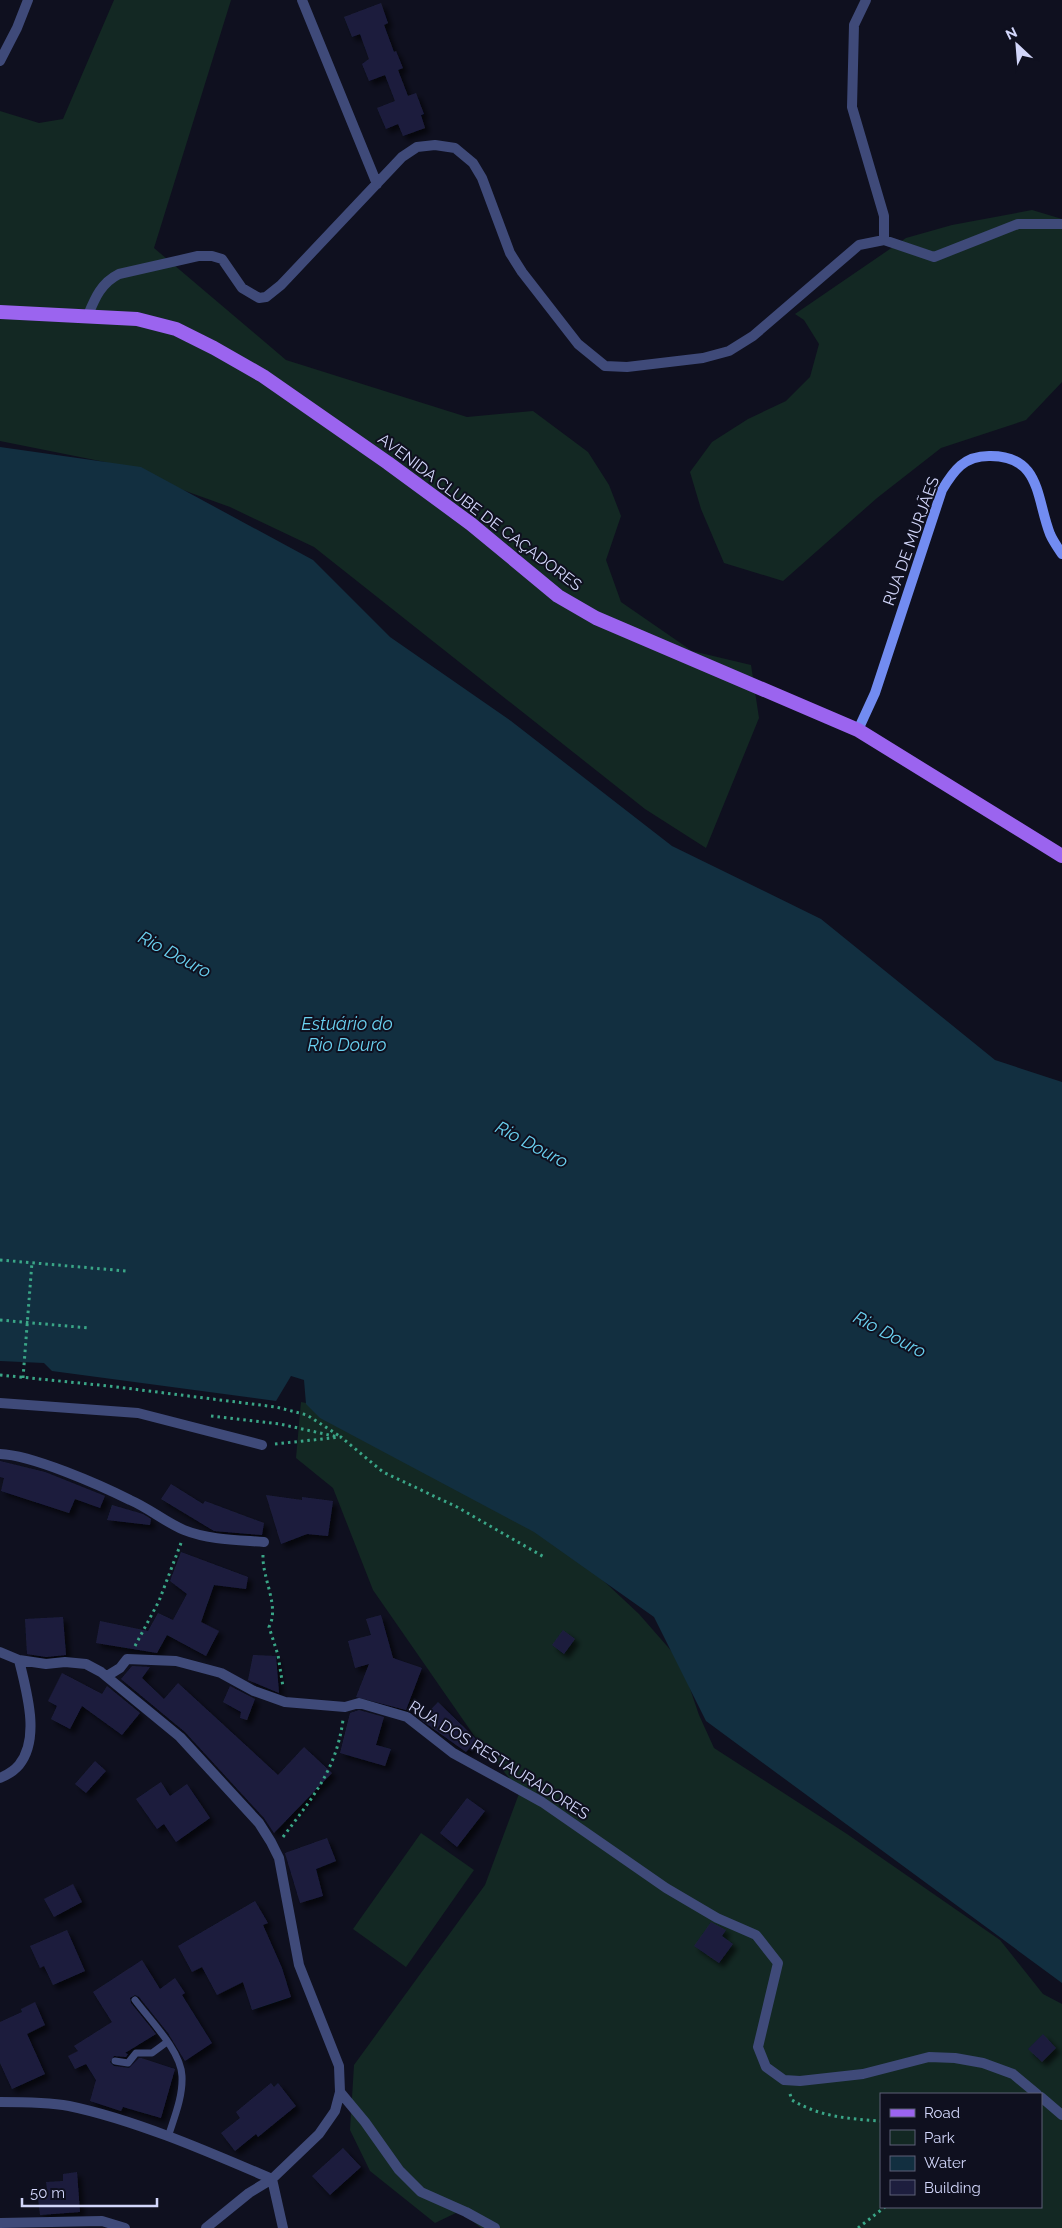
<svg xmlns="http://www.w3.org/2000/svg" width="1062" height="2228" font-family="Raleway,sans-serif">
<defs>
<filter id="shadow"><feDropShadow dx="4.5" dy="4.5" stdDeviation="2.5" flood-color="#0009"/></filter>
</defs>
<rect width="100%" height="100%" fill="#0f101f"/>
<path fill="#132823" fill-rule="evenodd" d="M114 0H231L154 248 286 360 467 417 533 411 588 452 609 485 621 516 606 560 621 602 692 651 751 665 759 718 706 848 645 809 314 547 230 507 105 462 0 441V111L39 123 63 119Z
M1032 210 1062 219V382L1026 420 941 448 877 498 783 581 724 563 701 509 690 472 712 442 748 419 786 401 810 377 819 344 804 320 795 314 906 238 952 225Z
M301 1402 311 1404 587 1553 592 1570 639 1614 681 1662 699 1715 714 1748 847 1834 1000 1940 1043 1994 1062 2004V2228H481L460 2211 435 2223 370 2171 350 2130 354 2065 485 1885 520 1791 475 1737 373 1590 333 1488 296 1458ZM881 2094H1041V2207H881Z
M421 1833 474 1870 406 1967 353 1929Z"/>
<path fill="#122f40" d="M0 447 141 467 313 560 390 637 511 721 672 846 821 919 995 1060 1062 1082V1983L706 1721 654 1617 534 1532 320 1418 306 1404 304 1380 291 1376 276 1401 52 1371 44 1363 0 1361Z"/>
<path fill="#1d1e3e" filter="url(#shadow)" d="M381 3 388 23 384 25 394 52 396 51 403 68 398 70 408 96 416 93 424 114 421 115 425 128 403 136 398 124 386 129 377 108 395 101 385 75 369 81 362 64 369 59 360 34 352 37 344 17Z
M0 1461 45 1472 105 1496 100 1508 75 1499 69 1513 1 1491 4 1478 0 1477Z
M171 1484 203 1504 205 1501 264 1523 262 1535 214 1531 161 1499Z
M266 1495 302 1500V1497L333 1501 328 1536 307 1534 281 1544Z
M112 1505 143 1514 151 1519 150 1525 107 1520Z
M181 1552 248 1577 246 1589 214 1585 201 1622 219 1631 206 1656 167 1635 157 1653 96 1643 100 1621 148 1631 158 1613 173 1620 187 1594 170 1581Z
M381 1615 393 1658 422 1668 406 1710 356 1697 369 1664 355 1668 348 1641 371 1635 366 1619Z
M63 1617 66 1655 46 1657 27 1654 25 1619Z
M563 1630 575 1639 564 1654 552 1645Z
M253 1655 276 1656 279 1693 248 1680Z
M132 1666 150 1667 142 1678 164 1699 178 1683 278 1775 304 1747 332 1773 274 1833 264 1818 185 1732 121 1679Z
M62 1673 102 1694 107 1686 140 1713 122 1735 82 1706 70 1729 51 1719 57 1706 48 1701Z
M230 1686 255 1699 247 1720 240 1718 241 1712 223 1702Z
M438 1702 477 1740 466 1752 421 1720Z
M359 1710 384 1717 376 1745 391 1749 385 1766 340 1753 350 1713Z
M95 1761 106 1771 86 1793 75 1784Z
M161 1782 170 1796 187 1784 210 1818 176 1842 164 1824 157 1829 136 1799Z
M467 1798 485 1811 457 1847 440 1833Z
M327 1838 336 1861 316 1869 323 1896 300 1903 285 1853Z
M73 1884 82 1902 54 1917 44 1899Z
M255 1901 268 1923 263 1925 282 1968 291 1997 252 2010 243 1982 217 1995 202 1967 192 1972 178 1946Z
M711 1922 726 1930 722 1936 733 1944 719 1963 694 1946Z
M67 1930 85 1971 53 1985 44 1966 40 1968 30 1946Z
M142 1960 160 1989 175 1978 185 1993 182 1995 212 2043 185 2061 168 2033 139 1997 135 1995 130 1998 131 2003 156 2034 125 2053 128 2054 126 2057 114 2056 110 2062 114 2066 129 2068 139 2058H141L175 2069 161 2118 123 2107 121 2111 90 2101 96 2080 86 2064 75 2069 68 2056 78 2051 74 2046 112 2022 93 1992Z
M35 2002 45 2025 27 2034 45 2074 12 2089 0 2063V2022L22 2012 21 2009Z
M1043 2034 1056 2048 1042 2062 1028 2049Z
M271 2083 274 2087 278 2083 296 2106 258 2137 256 2134 235 2151 221 2133 240 2118 236 2112Z
M343 2148 361 2167 330 2195 312 2176Z
M77 2172 80 2212 40 2215 37 2190 47 2189 46 2182 63 2181V2174Z"/>
<g fill="none" stroke-linecap="round" stroke-linejoin="round">
<path stroke="#3aa687" stroke-width="3" stroke-dasharray="2.5 4" stroke-linecap="butt" d="M0 1260 126 1271
M0 1320 89 1328
M0 1375 109 1386 276 1407 307 1415 341 1437
M23 1378 32 1262
M211 1416 280 1424 338 1437
M275 1444 341 1437 383 1472 457 1507 544 1557
M263 1555C262 1578 280 1607 269 1627L278 1655 283 1687
M135 1646 159 1601 181 1543
M283 1837C312 1798 336 1771 343 1720
M790 2094 792 2100C820 2117 850 2119 881 2121
M858 2228 885 2207"/>
<path stroke="#3f4a79" stroke-width="7" d="M135 2000C150 2020 181 2051 182 2076 183 2097 174 2118 168 2137
M115 2061 128 2063 136 2053H152L167 2042"/>
<path stroke="#3f4a79" stroke-width="10" d="M302 0 377 184
M866 0 854 25 852 107 884 216V240
M0 61 17 28 28 0
M88 315C95 298 101 283 119 274L198 256H212L222 259 242 288 259 298 266 297 281 285 402 157 417 147 435 145 455 148 473 163 482 178 510 253 522 272 578 344 605 366 627 367 703 358 729 351 753 336 859 245 884 240 934 257 1018 224H1062
M0 1403 138 1413 262 1445
M0 1454C32 1455 100 1485 130 1500 149 1508 165 1522 184 1530 209 1540 237 1540 264 1542
M0 1652 19 1660 46 1664 65 1662 86 1664 101 1672 180 1737 259 1823 271 1842 279 1858 299 1965 339 2066 340 2092 335 2111 319 2134 272 2179 249 2193 206 2228
M107 1676 120 1668 127 1659 176 1661 221 1673 254 1691 285 1702 345 1707 359 1703 407 1717 453 1753 542 1802 666 1888 717 1918 756 1935 778 1963 758 2047 766 2067 784 2080 800 2081 863 2074 929 2057 955 2058 983 2063 1013 2074 1037 2094
M0 1778C7 1775 14 1771 19 1765 41 1738 26 1690 19 1660
M340 2092 365 2122 399 2170 421 2192 466 2212 495 2228
M1041 2097 1062 2115
M0 2102C23 2102 47 2102 69 2106 136 2120 209 2152 272 2179
M272 2179 283 2228
M0 2223 102 2221 125 2228"/>
<path stroke="#728cf1" stroke-width="10" d="M858 730 875 693 942 490C954 470 964 456 989 456 1041 455 1036 498 1050 534 1053 541 1058 548 1062 554"/>
<path stroke="#9b64ef" stroke-width="14" d="M0 312 137 319 176 329 214 348 263 376 388 463 471 524 558 596 596 618 858 730 1062 856"/>
</g>
<g text-anchor="middle" dominant-baseline="central" stroke-width="4" stroke-linejoin="round" paint-order="stroke">
<g font-size="16" fill="#d2d6fa" stroke="#0f101f">
<text transform="translate(480 512) rotate(37)">AVENIDA CLUBE DE CAÇADORES</text>
<text transform="translate(911 541) rotate(-70)">RUA DE MURJÃES</text>
<text transform="translate(499 1760) rotate(32)">RUA DOS RESTAURADORES</text>
</g>
<g font-size="18" font-style="italic" fill="#6ad1f0" stroke="#0f101f">
<text transform="translate(175 954) rotate(28)">Rio Douro</text>
<text x="347" y="1023">Estuário do<tspan x="347" dy="21">Rio Douro</tspan></text>
<text transform="translate(532 1144) rotate(28)">Rio Douro</text>
<text transform="translate(890 1334) rotate(28)">Rio Douro</text>
</g>
</g>
<rect x="880" y="2093" width="162" height="115" fill="#0f101f" stroke="#5d5f77"/>
<rect x="890" y="2109" width="25" height="8" fill="#9b64ef" stroke="#5d5f77"/>
<text x="924" y="2118" font-size="15" fill="#d2d6fa">Road</text>
<rect x="890" y="2130" width="25" height="15" fill="#132823" stroke="#5d5f77"/>
<text x="924" y="2143" font-size="15" fill="#d2d6fa">Park</text>
<rect x="890" y="2156" width="25" height="15" fill="#122f40" stroke="#5d5f77"/>
<text x="924" y="2168" font-size="15" fill="#d2d6fa">Water</text>
<rect x="890" y="2180" width="25" height="15" fill="#1d1e3e" stroke="#5d5f77"/>
<text x="924" y="2193" font-size="15" fill="#d2d6fa">Building</text>
<g transform="translate(1017 45) rotate(334)" stroke="#0f101f" stroke-width="4" paint-order="stroke">
<path d="M0-4L9 19L0 12L-9 19Z" fill="#d2d6fa"/>
<text y="-8" font-size="14" font-weight="bold" text-anchor="middle" fill="#d2d6fa">N</text>
</g>
<path d="M22 2198v8h135v-8" fill="none" stroke="#d2d6fa" stroke-width="2.5"/>
<text x="30" y="2198" font-size="15" fill="#d2d6fa" stroke="#0f101f" stroke-width="4" paint-order="stroke">50 m</text>
</svg>
